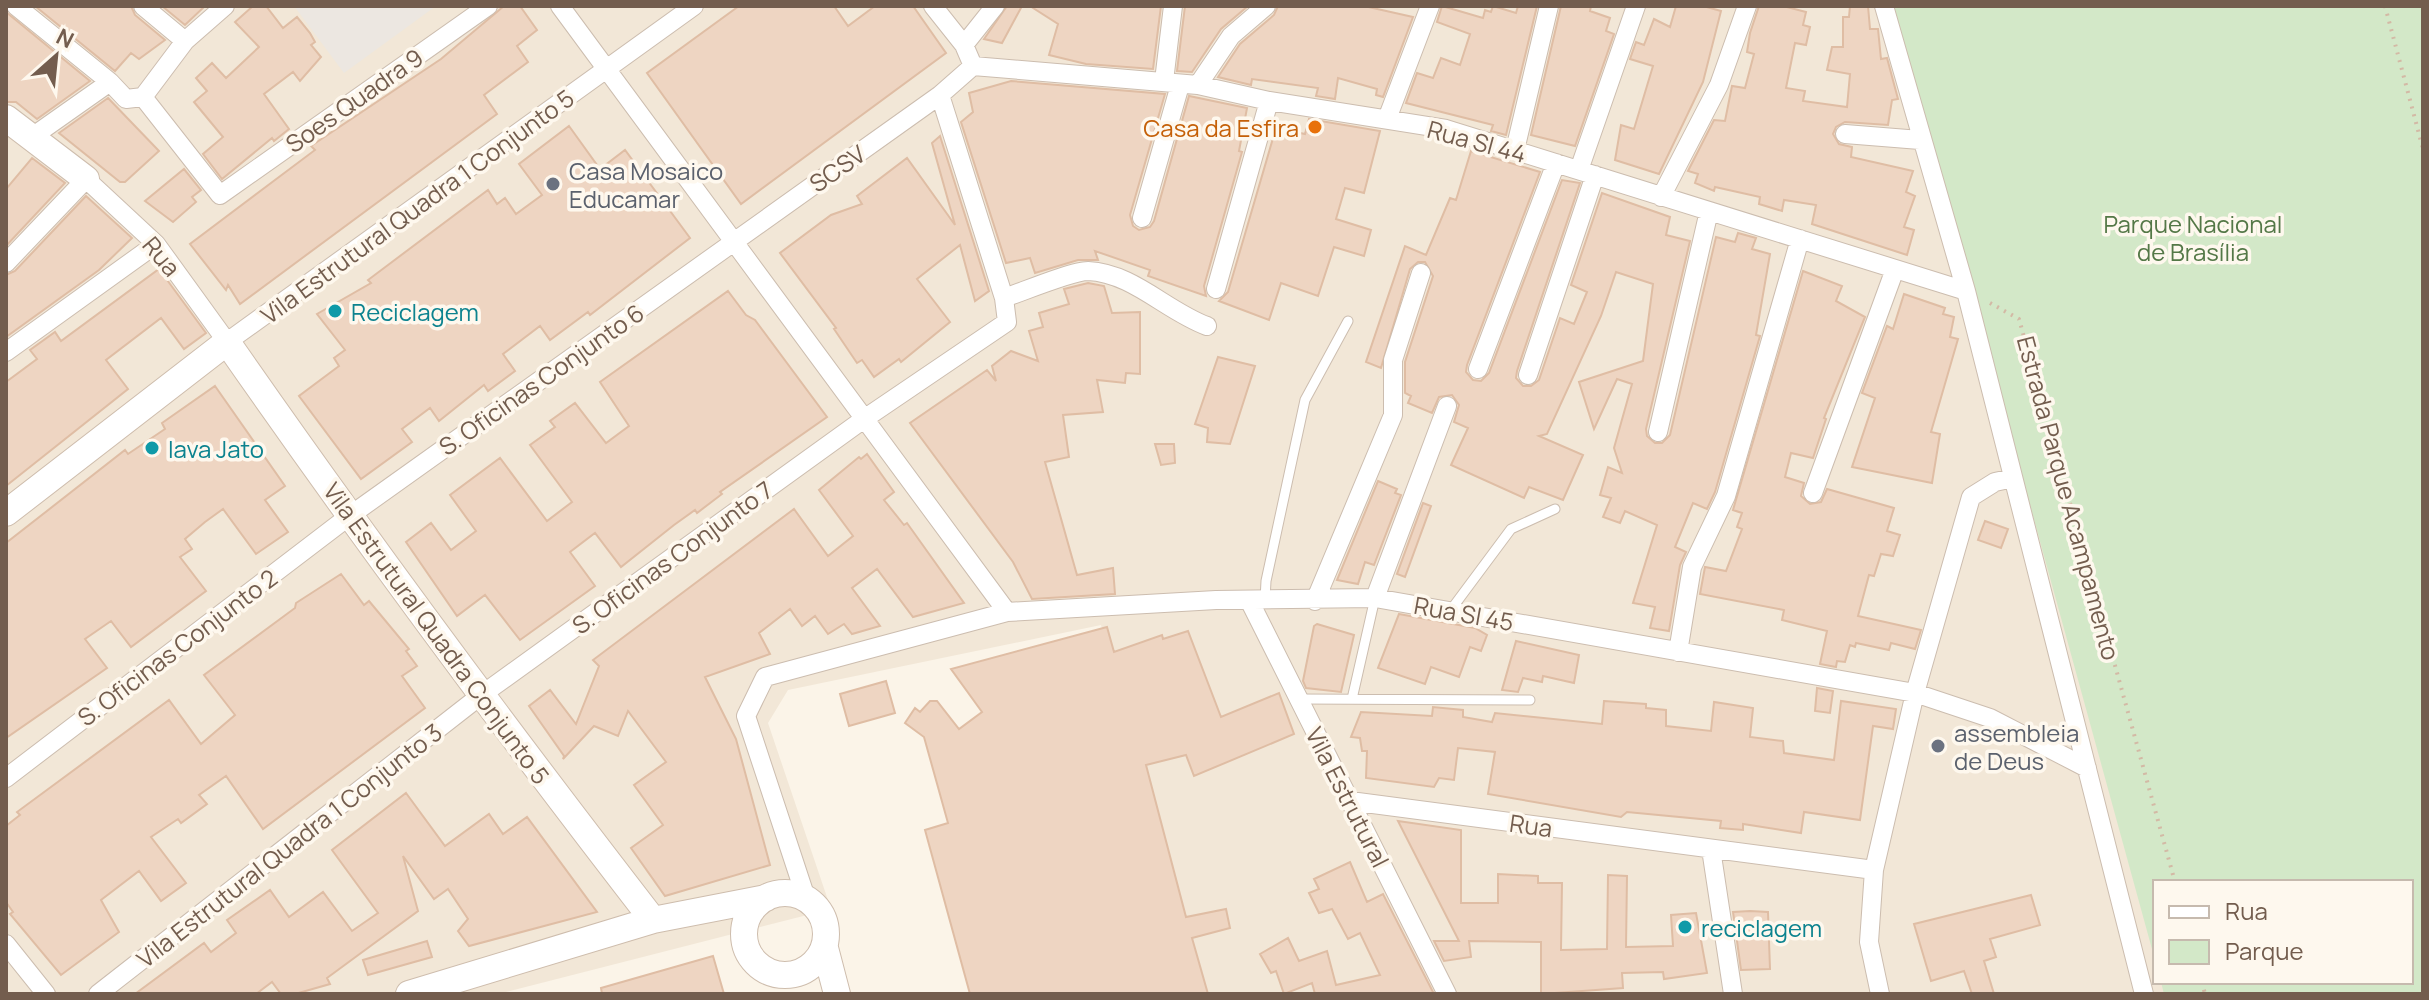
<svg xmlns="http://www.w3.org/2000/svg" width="2429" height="1000" font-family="Manrope,sans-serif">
<rect width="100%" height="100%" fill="#fbf4e8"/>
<path fill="#f2e7d7" d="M6 6H1902L2155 948V982H2164L2167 994H1205L1101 625 788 690 768 723 831 909 498 994H6Z"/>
<path fill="#ece7e1" d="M294 6H436L344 73Z"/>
<path fill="#d3e8c8" d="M1893 6H2423V994H2164L2161 982H2411V882H2155V960Z"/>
<path fill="#eed5c2" stroke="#dfbda4" stroke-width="2" d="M35 6H131L135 15 165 40 139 59 131 53 115 71Z
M162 6H205L185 25Z
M253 6H266L283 28 297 17 310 33 315 42 311 45 321 57 300 81 293 72 264 94 289 129 274 141 272 138 222 179 203 154 223 137 194 102 207 91 196 78 212 63 226 78 259 47 235 22Z
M504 6H520L537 30 517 46 528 62 484 95 497 114 240 304 228 285 226 290 190 244 315 150 311 146 441 59Z
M739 6H834L848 26 875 6H913L946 53 741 204 647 73Z
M1007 6H1022L1002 43 984 39Z
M1030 6H1161L1153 69 1086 64 1049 55 1058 24Z
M1185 6H1248L1221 29 1192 72 1177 71Z
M1278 6H1364L1413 17 1383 97 1376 95 1377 89 1338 78 1335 99 1316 96 1318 88 1252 79 1251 85 1218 77 1240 44 1274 15Z
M1442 6 1483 18 1485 10 1491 12 1493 6 1516 13 1518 6H1537L1506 135 1491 131 1493 125 1406 103 1417 73 1433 78 1441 58 1460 65 1470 34 1437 22Z
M1561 6H1591L1590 11 1610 18 1606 31 1614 34 1575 146 1531 135Z
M1676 6H1703L1721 11 1703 82 1659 174 1615 160 1621 125 1634 129 1653 66 1630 59 1636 42 1644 45 1654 19 1670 27Z
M1759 6H1783L1806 12 1803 25 1810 27 1806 45 1795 43 1786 88 1805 91 1803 101 1847 107 1850 74 1827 70 1832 47H1843V17H1849L1850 6H1868L1870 29H1878L1881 59 1887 58 1898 99 1892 100 1888 125 1845 122 1836 127 1833 134 1839 144 1852 147 1851 157 1913 171 1906 192 1915 196 1904 227 1914 230 1907 255 1812 224 1816 205 1784 200 1782 211 1759 204 1760 197 1715 187 1714 191 1695 183 1698 174 1688 171 1714 120 1725 121 1732 86 1745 88 1754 54 1747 52 1750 33Z
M6 12 90 81 37 119 16 102H6Z
M1011 81 1165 94 1130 215 1133 226 1139 230 1150 227 1154 221 1189 96 1247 108 1239 151 1242 152 1204 286 1206 296 1148 276 1150 270 1095 251 1098 260H1078L1035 273 1030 258 1006 263 961 122 973 112 969 93Z
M108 98 159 151 125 182H120L59 133Z
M1309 119 1380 131 1364 193 1345 188 1336 219 1371 230 1364 256 1334 247 1318 296 1281 283 1269 320 1219 301 1228 292 1276 128 1305 134Z
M569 126 600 169 625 150 690 238 590 315 588 312 550 340 540 326 503 354 515 371 488 391 484 385 439 421 430 408 402 429 412 442 361 479 299 396 339 366 334 358 345 350 317 314 371 283 368 280 488 190 497 204 505 198 516 214 542 195 519 164Z
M940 136 989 291 975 301 960 245 917 279 950 322 901 362 899 359 874 377 862 360 857 363 834 329 836 328 780 253 831 215 862 204 857 196 907 158 955 225 932 143Z
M1471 151 1540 172 1467 365 1466 372 1473 380 1481 381 1489 373 1562 180 1580 183 1517 371 1516 378 1523 386H1531L1539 380 1560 318 1574 324 1587 292 1571 285 1602 193 1670 217 1666 235 1690 241 1646 429 1647 436 1655 443H1662L1670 435 1716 237 1735 242 1738 233 1756 238 1752 249 1770 254 1756 335 1760 336 1715 492 1707 509 1693 503 1675 547 1686 552 1680 565 1669 631 1650 628 1655 607 1633 603 1657 525 1625 511 1620 523 1603 517 1611 498 1600 495 1608 467 1622 473 1614 448 1632 384 1617 379 1594 429 1579 382 1643 361 1653 284 1616 272 1601 316 1547 434 1539 436 1583 455 1563 500 1529 487 1524 498 1451 465 1468 428 1454 422 1459 405 1452 395 1439 397 1432 413 1408 403 1411 396 1405 393V362L1433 276 1425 262H1418L1410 269 1381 368 1366 362 1405 246 1426 255 1450 198 1456 200Z
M32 158 65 183 6 246V189Z
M184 169 201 190 192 197 196 202 173 222 145 201Z
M86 196 132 238 99 270 6 337V275L15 271Z
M159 269 206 333 184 349 161 318 106 360 128 389 6 486V382L37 359 30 350 55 332 61 341Z
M1803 271 1842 286 1836 301 1865 317 1824 418 1826 419 1813 458 1791 453 1785 477 1804 483 1801 496 1810 504 1821 502 1827 489 1894 508 1887 531 1900 535 1893 556 1881 554 1874 576 1869 575 1858 616 1921 630 1915 649 1891 643 1889 650 1856 643 1855 647 1850 645 1845 662 1837 661 1836 667 1820 664 1827 631 1782 620 1784 610 1700 594 1705 567 1726 571 1742 529 1737 527 1742 513 1733 510Z
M1088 283 1104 286 1112 313 1140 312V374L1126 373 1125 383 1097 380 1103 412 1063 415 1069 457 1045 462 1077 575 1113 568 1115 594 1032 599 1013 562 910 423 987 370 996 381 992 366 1011 351 1038 361 1029 331 1043 327 1039 313 1069 304 1064 289Z
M728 291 746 315 755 320 827 417 720 492 722 494 697 513 695 510 674 525 621 567 595 533 570 552 595 586 520 640 485 595 457 616 406 542 431 523 451 550 476 531 450 495 500 458 547 521 572 502 530 445 555 427 550 421 575 403 606 443 629 426 600 382Z
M1904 294 1945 308 1943 314 1954 317 1950 337 1958 339 1931 432 1940 434 1932 483 1852 467 1875 398 1862 393 1887 326 1893 329Z
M1218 357 1255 366 1230 444 1207 442 1208 428 1195 424Z
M215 386 285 486 265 500 288 532 256 554 223 509 205 522 185 539 192 549 180 557 206 591 131 647 111 621 85 639 107 668 6 738V543L125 450 128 454 165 429 162 423Z
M1155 444H1174L1175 463 1161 465Z
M867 454 894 492 884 500 904 525 907 523 964 603 913 617 877 569 852 588 880 626 852 634 844 624 828 634 815 616 802 626 790 609 759 633 770 654 705 677 736 739 770 865 665 896 631 848 663 825 634 785 666 762 628 711 618 736 594 726 563 759 564 756 529 706 550 690 576 724 599 666 593 660 794 509 828 556 853 536 819 490 859 457 861 459Z
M1378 481 1397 489 1395 493 1401 495 1374 565 1365 562 1358 584 1337 580Z
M1423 503 1431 506 1405 577 1397 574Z
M1985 521 2008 529 2001 548 1978 540Z
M341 574 364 605 369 601 409 649 406 651 417 666 402 676 425 708 263 829 226 776 199 795 207 804 181 823 178 819 151 837 186 883 161 901 139 871 101 900 119 932 61 975 10 914 13 912 6 902V826L20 815 17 812 169 700 201 744 235 715 204 675 295 608 296 603Z
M1399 614 1475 628 1487 635 1481 651 1470 647 1459 677 1431 667 1425 684 1378 668Z
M1317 624 1354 635 1341 692 1306 688 1303 681 1314 626Z
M1107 627 1114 652 1162 635 1163 639 1188 631 1221 717 1279 693 1294 734 1194 776 1186 755 1146 765 1186 917 1226 909 1230 928 1192 938 1208 994H970L925 830 948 823 924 737 905 723 915 708 920 712 930 701H937L959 729 982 712 951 669Z
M1516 641 1579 655 1574 683 1543 676 1542 682 1523 678 1518 692 1502 690Z
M886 681 895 713 849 726 840 694Z
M1817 688 1833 691 1830 713 1815 711Z
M1604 701 1646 704V708L1666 710V726L1711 731 1714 702 1753 708 1750 737 1783 741 1784 753 1834 760 1841 701 1896 709 1893 729 1873 726 1860 820 1804 812 1801 833 1743 824V830L1720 828 1721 821 1627 812 1621 817 1488 794 1495 752 1458 748 1454 780 1439 778 1434 787 1366 778 1367 751H1362L1360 738 1351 737 1361 712 1432 716 1433 707 1463 710V717L1492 722 1495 713 1602 724Z
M406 793 445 846 489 814 503 834 527 817 597 912 469 946 458 931 468 919 448 889 434 899 403 856 418 911 327 978 330 984 295 994H281L272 982 256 994H135L204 943 211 952 236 933 227 920 270 890 289 917 323 892 352 931 378 913 332 850Z
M1398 821 1461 830V903H1498V874L1538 876V883H1562L1561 950 1607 949 1608 875 1627 876 1626 947 1673 946 1671 915 1696 913 1707 973 1664 979 1663 972 1622 973 1623 988 1541 994V942L1469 941 1471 957 1444 961 1434 941H1459Z
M1350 862 1367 902 1383 894 1434 994H1315L1312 983 1284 994 1276 971 1271 973 1260 954 1288 938 1299 961 1327 951 1336 985 1380 975 1360 933 1348 939 1332 909 1319 913 1309 893 1319 889 1314 879Z
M2031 895 2040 925 1990 939 1996 957 1984 961 1994 994H1972L1964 971 1931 981 1914 924Z
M1750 911 1768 912 1770 969 1741 970 1733 912Z
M427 941 432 957 368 975 363 960Z
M713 956 724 994H602L601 988Z"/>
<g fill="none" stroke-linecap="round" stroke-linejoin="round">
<g stroke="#ccbdaf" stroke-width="11">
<path id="lane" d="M1265 600 1266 581 1305 400 1348 321
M1450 611 1511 529 1555 509
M1298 699 1530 700
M1352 699 1375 598"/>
</g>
<g stroke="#ccbdaf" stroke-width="20">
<path id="street" d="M16 6 110 82
M143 6 185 41
M560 6 1007 612
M1884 6 1966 291 2144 994
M964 45 995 6
M973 66 1198 85 1269 101 1446 129 1966 291
M1164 81 1173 6
M1198 85 1231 36 1266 6
M143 97 185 41 225 6
M1387 119 1430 6
M1845 134 1920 140
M32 137 110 82 126 99 143 97 220 195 488 6
M1515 150 1549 6
M1579 170 1636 6
M1661 197 1719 85 1747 6
M1142 218 1180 85
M6 263 86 179 156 244 227 342 694 6
M1216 289 1269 101
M1004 298C1022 292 1072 271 1088 271 1133 273 1166 311 1207 326
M6 352 156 244
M1478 369 1556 163
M1528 375 1595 175
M1658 432 1709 211
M1813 493 1895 269
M1375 598 1447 406
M1249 600 1447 994
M1315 601 1393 415V360L1421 273
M1678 652 1692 567 1726 496 1800 239
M6 778 348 517 940 95
M1350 801 1874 870
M1711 849 1733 994
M806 898 746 716 765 677 1007 612 1216 600 1375 598 1915 693 1990 718 2087 768
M6 944 46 994
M98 994 480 696 864 419 1007 322 1004 298 940 95 973 66 964 45 933 6
M1880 994 1869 942 1874 870 1915 693 1971 497 1995 482 2013 478"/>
</g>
<g stroke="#cebdad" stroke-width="28">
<path id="secondary" d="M6 118 86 179
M6 513 227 342C364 539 506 730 653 920
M744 934a41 41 0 1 1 82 0a41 41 0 1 1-82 0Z
M825 948 837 994
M409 994 653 920 766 898"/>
</g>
<path stroke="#d3b9a5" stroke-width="4" stroke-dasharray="2 6" stroke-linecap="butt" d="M2385 6 2423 149
M1990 303 2019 319 2175 882
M2202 982 2205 994"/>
<use href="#lane" stroke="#fff" stroke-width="9"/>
<use href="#street" stroke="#fff" stroke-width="18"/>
<use href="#secondary" stroke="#fff" stroke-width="26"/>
</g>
<circle fill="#e8710a" stroke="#fef8ee" stroke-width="3" cx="1315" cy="127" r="8"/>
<g fill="#6b7280" stroke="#fef8ee" stroke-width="3">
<circle cx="553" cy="184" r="8"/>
<circle cx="1938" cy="746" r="8"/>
</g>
<g fill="#0f9aa8" stroke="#fef8ee" stroke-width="3">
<circle cx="335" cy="311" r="8"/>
<circle cx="152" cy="448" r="8"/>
<circle cx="1685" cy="927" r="8"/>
</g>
<g text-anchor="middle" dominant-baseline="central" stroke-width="7" stroke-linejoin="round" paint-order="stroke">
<g font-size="24" fill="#735d4e" stroke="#fef8ee">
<text transform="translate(354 100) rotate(-35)">Soes Quadra 9</text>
<text transform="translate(1477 141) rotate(15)">Rua Sl 44</text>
<text transform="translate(837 168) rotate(-35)">SCSV</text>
<text transform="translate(417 206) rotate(-36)">Vila Estrutural Quadra 1 Conjunto 5</text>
<text transform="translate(162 256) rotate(50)">Rua</text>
<text transform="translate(541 379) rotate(-35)">S. Oficinas Conjunto 6</text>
<text transform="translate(2069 498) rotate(75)">Estrada Parque Acampamento</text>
<text transform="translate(672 557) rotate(-36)">S. Oficinas Conjunto 7</text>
<text transform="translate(1464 613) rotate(10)">Rua Sl 45</text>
<text transform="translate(437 633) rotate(54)">Vila Estrutural Quadra Conjunto 5</text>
<text transform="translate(177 647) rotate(-37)">S. Oficinas Conjunto 2</text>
<text transform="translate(1348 797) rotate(63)">Vila Estrutural</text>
<text transform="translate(1531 825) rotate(8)">Rua</text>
<text transform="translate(289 845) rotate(-38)">Vila Estrutural Quadra 1 Conjunto 3</text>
</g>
<g font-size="24" fill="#c56008" stroke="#fef8ee" text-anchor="end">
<text x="1299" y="127">Casa da Esfira</text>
</g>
<g font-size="24" fill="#5b616d" stroke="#fef8ee" text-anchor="start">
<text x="569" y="170">Casa Mosaico<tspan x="569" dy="28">Educamar</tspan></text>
<text x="1954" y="732">assembleia<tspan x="1954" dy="28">de Deus</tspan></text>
</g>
<g font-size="24" fill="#547847" stroke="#fef8ee">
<text x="2193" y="223">Parque Nacional<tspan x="2193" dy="28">de Brasília</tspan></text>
</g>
<g font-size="24" fill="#0d838f" stroke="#fef8ee" text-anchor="start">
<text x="351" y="311">Reciclagem</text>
<text x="168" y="448">lava Jato</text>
<text x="1701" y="927">reciclagem</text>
</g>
</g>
<rect width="2429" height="1000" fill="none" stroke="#735d4e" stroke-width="16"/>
<rect x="2153" y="880" width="260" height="104" fill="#fef8ee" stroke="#c6baae" stroke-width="2"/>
<rect x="2169" y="906" width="40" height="12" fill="#ffffff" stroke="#c6baae" stroke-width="2"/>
<text x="2225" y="920" font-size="24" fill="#735d4e">Rua</text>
<rect x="2169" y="940" width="40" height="24" fill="#d3e8c8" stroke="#c6baae" stroke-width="2"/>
<text x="2225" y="960" font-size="24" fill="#735d4e">Parque</text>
<g transform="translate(56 56) rotate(27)" stroke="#fef8ee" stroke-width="6" paint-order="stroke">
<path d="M0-6L14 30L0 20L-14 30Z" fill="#735d4e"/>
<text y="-12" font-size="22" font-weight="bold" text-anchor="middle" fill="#735d4e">N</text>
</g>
</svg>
